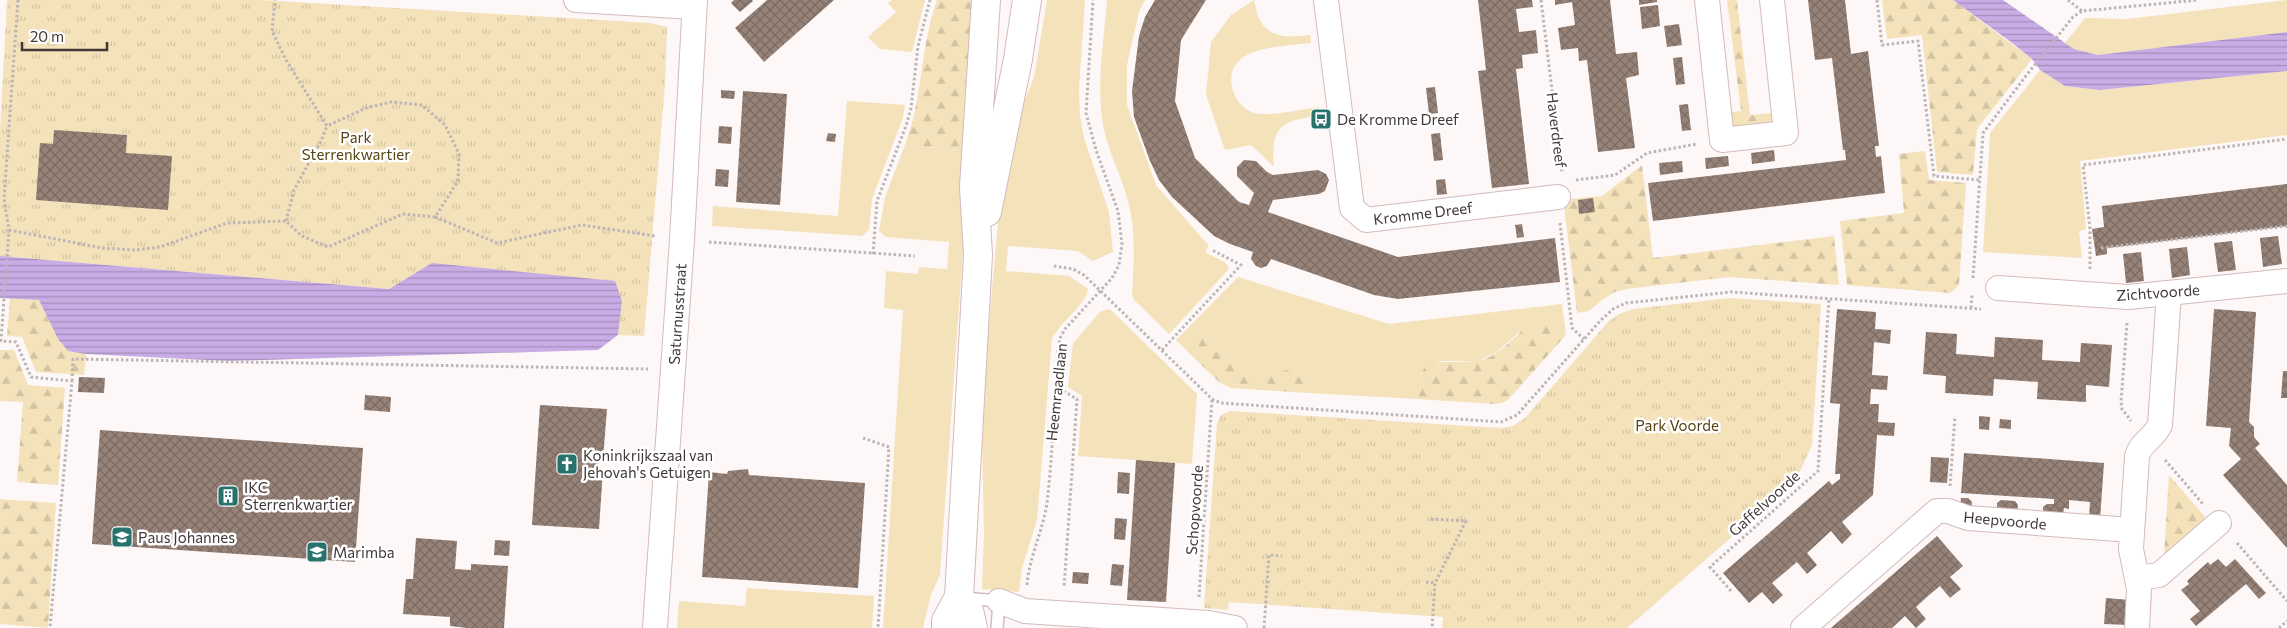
<svg xmlns="http://www.w3.org/2000/svg" width="2287" height="628" font-family="Commissioner,sans-serif">
<defs>
<pattern id="forest-firs" width="22" height="20" patternUnits="userSpaceOnUse" patternTransform="scale(1.25)"><rect width="22" height="20" fill="#f4e2bb"/><path d="M5 1l3.5 6h-7zM16 11l3.5 6h-7z" fill="#d2c3a2"/></pattern>
<pattern id="park-tufts" width="24" height="20" patternUnits="userSpaceOnUse" patternTransform="scale(1.25)"><rect width="24" height="20" fill="#f4e2bb"/><path d="M3 7l-1-3M5 7V3M7 7l1-3M15 17l-1-3M17 17v-4M19 17l1-3" fill="none" stroke="#d2c3a2"/></pattern>
<pattern id="water-rules" width="6" height="5" patternUnits="userSpaceOnUse" patternTransform="scale(1.25)"><rect width="6" height="5" fill="#c8ace5"/><path d="M0 2.5h6" fill="none" stroke="#a48dbb"/></pattern>
<pattern id="building-cross-hatch" width="8" height="8" patternUnits="userSpaceOnUse" patternTransform="scale(1.25)"><rect width="8" height="8" fill="#968277"/><path d="M0 0l8 8M0 8l8-8" fill="none" stroke="#7c6b63"/></pattern>
</defs>
<rect width="100%" height="100%" fill="#fdf7f7"/>
<path fill="#f4e2bb" d="M892 0H925L912 52 880 49 868 37 896 12 888 3Z
M1047 0H1085L1079 89 1080 115 1084 138 1109 212 1113 252 1093 261 1078 251 1008 246 1006 271 1069 276 1088 289C1086 305 1060 322 1052 339L1037 520 1022 568 1019 592 982 589 984 533 982 443 986 356 1000 200 1017 120 1034 77Z
M1107 0H1145L1139 12 1127 65V105L1156 185 1209 246 1205 252 1226 263 1229 269 1169 334 1134 300 1132 295C1134 264 1136 232 1128 201 1121 173 1105 147 1102 118 1097 80 1104 38 1107 0Z
M1254 0C1256 5 1256 13 1259 18 1269 40 1290 37 1310 35L1311 43C1282 47 1220 45 1233 91 1236 100 1244 110 1254 113 1270 117 1302 109 1319 107V116C1282 120 1270 127 1274 167L1251 145 1225 150 1206 95 1211 42 1231 15Z
M2287 0V32L2098 55 2074 49 2065 43 2085 18 2127 19Z
M2040 70 2065 86 2100 90 2287 71V135L2080 161 2086 229 2079 231 2082 258 1983 252 1990 133Z
M847 101 905 105 903 118 872 199 869 230 862 236 712 226 713 206 838 216Z
M905 145 970 151 940 575 931 595 923 628H883L903 310 884 308 886 271 918 274 919 267 947 269 949 242 886 237 879 231 885 197Z
M1238 277 1389 324 1562 304 1566 335 1562 328 1519 332 1497 352 1478 361H1440L1421 374 1418 399 1308 393 1319 379 1287 370 1259 373 1227 359 1204 331 1176 340Z
M1107 309 1111 310 1197 394 1192 464 1078 456 1082 396 1068 387 1073 343 1100 312Z
M747 588 874 596 872 628H677L679 601 745 606Z"/>
<path fill="url(#forest-firs)" d="M937 0H980L970 151 905 145C923 98 920 47 937 0Z
M1727 0H1737L1750 115 1771 113 1773 122 1733 127 1731 112 1741 111Z
M1882 0H1953L2032 59 1977 129 1973 175 1937 172 1922 35 1887 39Z
M1925 151 1929 180 1966 183 1959 285 1950 293 1847 285 1840 221 1904 213 1899 154Z
M1642 165 1653 258 1834 236 1839 285 1729 277 1627 289 1615 292 1602 300 1589 311 1577 313 1564 206 1569 199 1602 196Z
M10 298 39 300 58 339 68 351 86 354 84 375 36 372 22 337 7 336Z
M1532 322 1562 328 1566 335 1508 400 1502 403 1493 404 1418 399 1421 374 1426 365C1443 360 1459 363 1476 361 1498 359 1516 334 1532 322Z
M1204 331 1227 359 1259 373 1287 370 1300 371 1319 379 1308 393 1231 388 1219 382 1176 340Z
M0 350H14L28 385 65 388 58 485 17 482 23 402 0 401Z
M2169 475 2207 519 2164 556Z
M0 499 56 503 48 628 0 624Z"/>
<path fill="url(#park-tufts)" d="M7 0H261L650 23 667 27 665 85 644 336 618 335 622 301 433 263 389 289 0 256V130Z
M1729 298 1821 304 1812 445 1795 482 1627 628H1442L1443 617 1229 602 1228 610 1204 608 1217 424 1221 415 1231 411 1500 428 1513 426 1525 418 1608 322 1619 314 1633 309Z"/>
<path fill="url(#water-rules)" d="M1953 0H2003L2065 43 2074 49 2098 55 2287 32V71L2100 90 2065 86 2040 70 2032 59 2011 42Z
M0 256 389 289 432 263 615 281 622 301 618 335 598 350 228 361 86 354 68 351 58 339 39 300 0 298Z"/>
<path fill="url(#building-cross-hatch)" d="M734 0H752L753 1 740 12 731 3Z
M767 0H834L764 62 735 28Z
M1155 0H1206L1181 40 1175 101 1195 158 1239 202 1249 205 1254 193 1237 176V167L1244 160 1256 161 1267 172 1273 175 1318 170 1326 174 1329 180 1325 191 1319 194 1273 200 1268 212 1398 257 1555 238 1560 282 1398 299 1374 295 1271 259 1267 266 1261 268 1256 266 1251 259 1253 252 1230 244 1214 236 1172 197 1159 180 1150 161 1134 117 1132 91 1139 36 1145 17Z
M1478 0H1532L1533 7 1516 9 1519 32 1536 30 1538 53 1522 55 1523 68 1516 69 1529 184 1492 188 1478 71 1486 70Z
M1555 0H1610L1616 54 1637 52 1639 75 1626 78 1635 148 1598 152 1587 60 1579 61 1578 48 1561 50 1558 28 1575 25 1572 2 1555 5Z
M1639 0H1657V2L1639 5Z
M1808 0H1845L1851 54 1868 51 1879 146H1875L1876 157 1881 156 1885 193 1653 221 1648 183 1846 160 1845 150H1843L1832 58 1815 60Z
M1658 5 1660 26 1642 29 1640 7Z
M1679 24 1682 45 1667 47 1664 26Z
M1682 57 1685 84 1676 85 1673 58Z
M1435 87 1438 113 1429 114 1426 88Z
M721 90 735 91 734 99 721 98Z
M743 91 787 94 780 205 736 202Z
M1688 104 1691 130 1682 131 1679 105Z
M719 126 732 127 731 144 718 143Z
M54 130 127 135 126 153 172 156 168 210 36 200 40 143 53 144Z
M828 133 836 134 835 142 826 141Z
M1440 133 1443 160 1434 161 1431 134Z
M1774 150 1775 161 1752 164 1751 153Z
M1728 156 1729 166 1706 169 1705 158Z
M1682 161 1683 172 1660 175 1659 163Z
M716 169 729 170 728 187 715 186Z
M1445 179 1447 194 1437 195 1436 180Z
M2287 184V226L2107 248V254L2096 256 2092 229 2104 227 2102 206Z
M1593 198 1595 212 1579 214 1578 200Z
M1522 224 1524 237 1517 238 1515 225Z
M2278 236 2282 264 2263 267 2260 238Z
M2232 241 2236 270 2218 272 2214 243Z
M2187 247 2190 275 2172 278 2169 249Z
M2141 252 2144 281 2126 283 2123 254Z
M1837 309 1876 312 1875 329 1891 330 1890 344 1874 342 1872 375 1888 376 1887 390 1871 389 1870 404H1879L1878 422 1895 423 1894 436 1877 435 1873 495 1842 522 1852 534 1842 544 1831 531 1807 553 1817 565 1807 574 1797 562 1772 583 1783 595 1773 604 1762 592 1749 603 1723 573 1829 481 1832 485 1840 479V474H1835L1840 404 1830 403Z
M2214 309 2256 312 2249 422 2254 427V437L2260 444 2255 448 2287 485V548L2223 475 2241 459 2229 446 2231 428 2206 426Z
M1926 332 1957 334 1956 354 1970 355 1994 357 1995 337 2043 340 2042 360 2080 362 2081 343 2112 345 2109 387 2086 385V402L2037 399 2038 382 1994 379 1993 396 1945 393 1946 376 1923 374Z
M2283 371H2287V398H2281Z
M79 377 105 378 104 393 78 392Z
M365 395 391 397 390 412 364 410Z
M540 405 607 409 603 459 599 458 598 469H603L599 529 532 525Z
M1979 416 1990 417 1989 430 1979 429Z
M2000 419 2011 420V429L1999 428Z
M100 430 363 448 355 562 92 544Z
M1964 453 2104 463 2100 519 2089 518 2090 502 2069 500V509L2064 508 2063 516 2043 515V507L2047 504H2054V499L1961 493Z
M1931 457 1949 458 1947 483 1930 482Z
M1136 460 1175 463 1166 602 1127 600Z
M748 469 749 475 865 483 858 588 702 577 709 472 727 474 728 471Z
M1118 472 1130 473 1129 494 1117 493Z
M1961 498H1968L1972 502 1971 510 1960 509Z
M2001 500 2015 501 2018 505 2017 513 1997 512V503Z
M1115 518 1127 519 1125 540 1114 539Z
M1937 536 1963 566 1950 577 1961 589 1950 598 1940 586 1928 596 1916 607 1926 619 1916 628 1905 616 1892 628H1831Z
M416 538 457 541 455 569 471 570V564L508 566 504 628H467L450 626V617L403 614 406 579H413Z
M495 540 510 541 509 556 494 555Z
M2218 559 2226 567 2235 559 2266 593 2259 599 2246 584 2196 626 2190 619 2200 611 2181 590 2189 584 2187 581 2208 562 2210 565Z
M1112 564 1124 565 1122 586 1110 585Z
M1073 572 1089 573 1088 584 1072 583Z
M2106 598 2130 600 2128 625 2104 624Z"/>
<g fill="none" stroke-linecap="round" stroke-linejoin="round">
<g stroke="#d4babb" stroke-width="14">
<path id="lane" d="M963 598 999 601 997 628"/>
</g>
<g stroke="#d4babb" stroke-width="26">
<path id="street" d="M576 0 694 7
M1326 0 1352 208 1366 220 1558 197
M1707 0 1722 140 1786 133 1772 0
M1998 288 2128 297 2287 281
M2138 578 2159 575 2219 523
M999 601 1025 611 1208 623 1235 628
M655 628 682 240 695 0
M1803 628 1937 511H1948L1968 518 2132 530
M2137 628 2139 589 2131 549 2137 456C2141 442 2154 438 2160 425L2169 293"/>
</g>
<g stroke="#d4babb" stroke-width="30">
<path id="secondary" d="M987 212 1018 59 1027 0
M959 597 969 610 973 628
M946 628V621L959 597 978 255 974 187 986 0"/>
</g>
<path stroke="#bcb5b5" stroke-width="3" stroke-dasharray="2.5 2.5" stroke-linecap="butt" d="M18 0 4 199 9 230 1 341 16 342 31 377 72 381 50 628
M1541 0 1562 172
M1877 0 1882 45 1918 41 1934 176 1979 180
M2068 0 2082 11
M1576 180 1615 175 1647 153 1697 144
M435 217 497 243 582 225 655 236
M286 221 294 190 321 141 327 126
M1560 223 1572 328 1584 339
M9 230 102 248 135 250 160 247 227 223 286 221 302 236 328 247 403 214 435 217 458 181 459 154 445 125 422 105 391 102 366 108 327 126 286 60 272 31 275 0
M709 242 915 256
M2101 248 2287 226
M873 254 877 201 906 126 911 108 918 46 930 0
M1054 266 1073 269 1084 275 1212 399 1221 403 1487 421 1501 422 1517 415 1600 321 1613 309 1626 303 1731 292 1981 309
M2090 269V229L2083 165 2287 139
M1973 278 1983 133 2025 77 2073 17 2082 11 2198 0
M1971 308 1972 294
M2127 323 2121 402 2122 409 2131 421
M1162 350 1241 265 1212 250
M72 381 73 359 648 369
M1055 386 1077 399 1064 588
M863 438 889 447 878 628
M2165 460 2203 504
M1950 486 1955 416
M1431 519 1466 521 1435 583 1432 628
M2237 543 2287 601
M1426 582 1435 583
M1027 585C1029 557 1043 531 1047 503 1053 452 1054 400 1058 349L1060 338 1065 329 1112 278 1119 265 1122 244 1118 211 1096 150 1086 113 1093 0
M1731 591 1710 567 1818 471 1829 298
M1199 597 1212 399
M1264 628 1269 555 1282 556
M2279 628 2287 621"/>
<use href="#lane" stroke="#fff" stroke-width="11"/>
<use href="#street" stroke="#fff" stroke-width="24"/>
<use href="#secondary" stroke="#fff" stroke-width="28"/>
</g>
<defs>
<g id="bus-square" transform="scale(1.125)"><rect x="-9" y="-9" width="18" height="18" rx="4" fill="#28726e" stroke="#fff"/><path d="M-5-6H5V4H4V6H2V4H-2V6H-4V4H-5ZM-3.5-4V0h7V-4ZM-3.5 1.2v1.5H-2V1.2ZM2 1.2v1.5H3.5V1.2Z" fill="#fff"/></g>
<g id="church-square" transform="scale(1.125)"><rect x="-9" y="-9" width="18" height="18" rx="4" fill="#28726e" stroke="#fff"/><path d="M-1.2-6h2.4v3.5h3.3v2.4h-3.3V6h-2.4V-.1h-3.3v-2.4h3.3Z" fill="#fff"/></g>
<g id="building-square" transform="scale(1.125)"><rect x="-9" y="-9" width="18" height="18" rx="4" fill="#28726e" stroke="#fff"/><path d="M-4-6H4V6H1V3H-1V6H-4ZM-2.5-4.3h1.7v1.8h-1.7ZM.8-4.3h1.7v1.8H.8ZM-2.5-1h1.7V.8h-1.7ZM.8-1h1.7V.8H.8Z" fill="#fff"/></g>
<g id="school-square" transform="scale(1.125)"><rect x="-9" y="-9" width="18" height="18" rx="4" fill="#28726e" stroke="#fff"/><path d="M0-5L7-2L0 1L-7-2ZM-4 1L0 2.5L4 1V4Q0 6-4 4Z" fill="#fff"/></g>
</defs>
<g fill-rule="evenodd">
<use href="#bus-square" x="1321" y="119"/>
<use href="#church-square" x="567" y="464"/>
<use href="#building-square" x="228" y="496"/>
<use href="#school-square" x="122" y="537"/>
<use href="#school-square" x="317" y="552"/>
</g>
<g text-anchor="middle" dominant-baseline="central" stroke-width="5" stroke-linejoin="round" paint-order="stroke">
<g font-size="15" fill="#423838" stroke="#fff" text-anchor="start">
<text x="1337" y="119">De Kromme Dreef</text>
<text x="583" y="455">Koninkrijkszaal van<tspan x="583" dy="17">Jehovah's Getuigen</tspan></text>
<text x="244" y="487">IKC<tspan x="244" dy="17">Sterrenkwartier</tspan></text>
<text x="138" y="537">Paus Johannes</text>
<text x="333" y="552">Marimba</text>
</g>
<g font-size="15" fill="#423838" stroke="#fff">
<text transform="translate(1557 130) rotate(83)">Haverdreef</text>
<text transform="translate(1423 213) rotate(-7)">Kromme Dreef</text>
<text transform="translate(2158 292) rotate(-4)">Zichtvoorde</text>
<text transform="translate(677 314) rotate(-86)">Saturnusstraat</text>
<text transform="translate(1056 392) rotate(-84)">Heemraadlaan</text>
<text transform="translate(1764 503) rotate(-42)">Gaffelvoorde</text>
<text transform="translate(1194 510) rotate(-86)">Schopvoorde</text>
<text transform="translate(2005 520) rotate(5)">Heepvoorde</text>
</g>
<g font-size="15" fill="#574313" stroke="#fff">
<text x="356" y="137">Park<tspan x="356" dy="17">Sterrenkwartier</tspan></text>
<text x="1677" y="425">Park Voorde</text>
</g>
</g>
<path d="M22 42v8h85v-8" fill="none" stroke="#423838" stroke-width="2.5"/>
<text x="30" y="42" font-size="15" fill="#423838" stroke="#ffffff" stroke-width="4" paint-order="stroke">20 m</text>
</svg>
